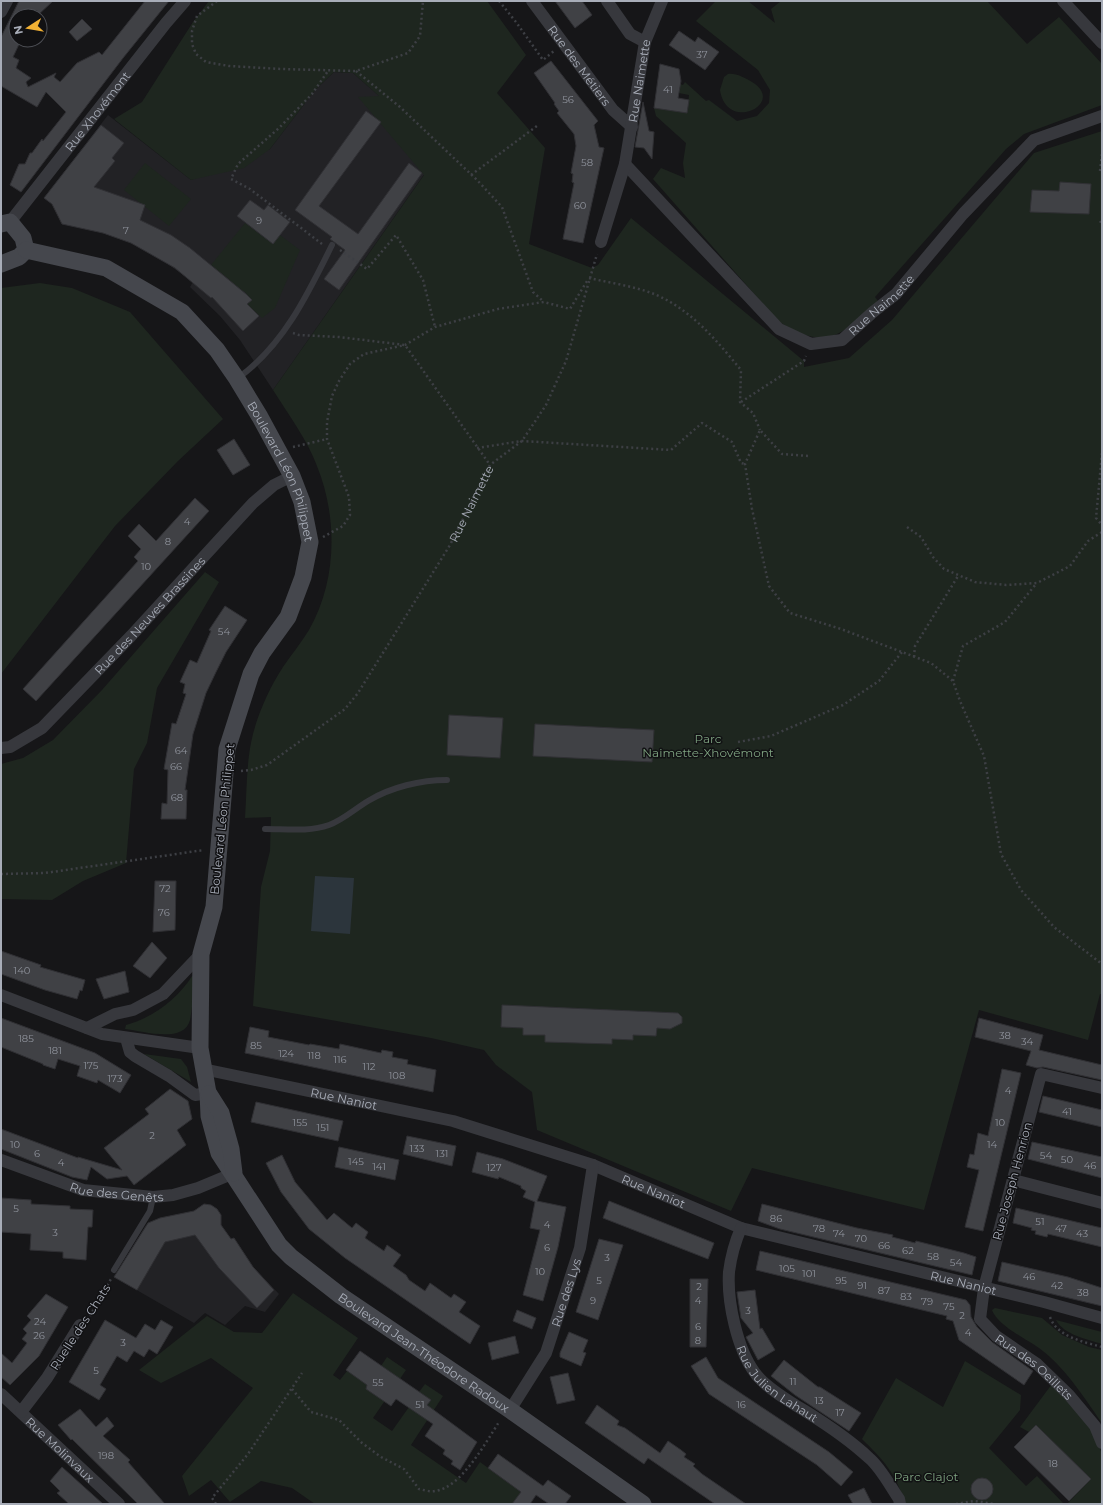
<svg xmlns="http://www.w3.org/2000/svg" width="1103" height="1505" font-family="Montserrat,sans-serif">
<rect width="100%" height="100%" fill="#161618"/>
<path fill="#222225" d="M334 72 353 73 393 108 430 166 273 390 240 340 220 316 190 287 193 282 158 257 131 243 103 233 44 198 108 115 191 180 270 149 315 90Z
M204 1204 211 1205 217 1209 221 1215V1226L231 1239 234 1238 241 1249 239 1252 279 1294 265 1312 245 1306 225 1325 205 1313 194 1323 114 1277 146 1225 160 1218 194 1211Z"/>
<path fill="#1e261f" d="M209 1H487L526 55 497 93 545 148 529 244 592 268 598 265 631 218 804 361V367L849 358 892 320 1034 153 1102 131V994H1100L1088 1040 979 1010 924 1210 752 1168 731 1211 537 1130 532 1092 496 1065 484 1050 431 1038 253 1006 261 887 270 851 271 817 245 818C247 790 246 761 253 734 259 711 270 687 283 667 291 655 301 643 309 630 337 581 338 518 317 466 307 439 288 414 273 390L424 175 358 97 379 96 353 73 334 72 315 90 270 149 244 168 191 180 114 119 142 102 193 22Z
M716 1H748L775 23 771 9 781 1H987L1027 44 1059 17 1102 64V105L1024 134 1006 149 875 297 878 301C843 336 824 352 778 321L653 179 661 168 685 178 683 163 686 143 656 116 654 108 687 113 689 95 679 93 680 84 683 85 685 82 706 101 709 100 737 121 757 116 769 103 770 90 758 70 696 21Z
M728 74C736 73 745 78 752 82 787 103 727 134 720 90L724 77Z
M145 163 191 199 169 226 124 190Z
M245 223 273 244 280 235 300 250 275 308 262 318 247 304 252 300 244 291 239 295 228 283 230 280 211 265Z
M40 283 72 288 130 312 223 419 178 461 115 526 1 674V288Z
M205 572 219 582 157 688 147 743 134 769 126 863 83 881 52 900 1 899V764L23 758 53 740 102 690Z
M192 976H194C193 990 193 1006 190 1020 184 1044 143 1031 125 1029L126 1025C152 1018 178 999 192 976Z
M144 1054 181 1059 187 1067 191 1082Z
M293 1293 358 1338 333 1375 340 1380 347 1371 368 1383 366 1389 377 1396 392 1373 381 1366 387 1357 406 1370 373 1418 392 1431 409 1407 421 1415 430 1400 419 1392 425 1384 443 1396 411 1445 466 1483 480 1462 521 1492 513 1504H315L292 1488 261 1481 230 1502 211 1480 189 1496 182 1476 253 1388 211 1358 161 1383 139 1370 207 1316 234 1332 262 1333Z
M995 1308 1042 1318 1062 1335 1089 1347 1102 1350V1423C1083 1396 1065 1367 1039 1348 1026 1339 997 1325 992 1310Z
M1056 1320 1102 1332V1344C1087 1339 1064 1335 1056 1320Z
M965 1361 1021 1395 1020 1410 989 1448 1026 1486 1037 1476 1064 1504H905C896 1473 884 1461 862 1439L896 1378 943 1407Z
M1052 1384 1092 1429 1102 1454V1504H1067L1091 1479 1036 1425 1029 1432 1020 1427Z"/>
<path fill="#2c353c" d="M315 876 354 878 350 934 311 931Z"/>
<path fill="#404145" stroke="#303034" d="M19 1H53L37 16H16V40H21L13 57 19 60 16 68 31 78 26 82 28 87 56 73 54 77 60 82 77 63 99 52 102 55 145 1H169L123 58 21 192 10 185 19 164H25L30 153H32L42 139 43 141 66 112 46 92 37 107 1 86V37Z
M555 1H582L592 15 575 28Z
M82 19 92 29 77 41 69 32Z
M679 31 695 42 698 37 719 52 705 70 669 45Z
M551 61 598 121 594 125 599 147 604 148 583 243 563 239 574 183 572 182 573 174 571 173 576 146 574 134 557 113 559 111 554 104 555 103 534 73Z
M660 64 679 69 681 81 678 98 689 100 687 113 654 108Z
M643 102 649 131 654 132 652 159 644 148 635 147Z
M366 111 381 122 319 206 358 234 409 163 422 173 339 290 324 279 345 250 330 239 332 237 295 210Z
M101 125 124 143 112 158 115 161 94 187 145 205 140 220 171 235 190 248 246 294 252 300 247 304 259 316 243 331 212 297 211 298 175 268 131 243 103 233 62 224 52 204 44 198Z
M1060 182 1091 184 1089 214 1030 212 1032 190 1059 191Z
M250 200 264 210 268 205 290 222 273 244 237 216Z
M234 439 250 465 233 475 217 450Z
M195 498 209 511 36 701 23 689 138 561 134 557 141 549 128 536 139 524 156 541Z
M225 606 247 620 226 652 216 672 206 693 193 734 185 790H187L186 819H161L162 803 167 804 168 770 164 769 172 723 176 724 186 694 183 693 185 684 180 682 190 660 197 663 211 631 209 630Z
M449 715 503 718 500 758 447 755Z
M535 724 654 730 652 762 533 756Z
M155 881H176L175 930 153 932Z
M152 942 167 958 150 978 133 966Z
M1 951 41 965 40 967 85 980 82 991 80 990 77 999 45 990 1 974Z
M125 971 129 992 104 999 96 979Z
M502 1005 678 1013 682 1017V1023L670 1029 657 1028 656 1036 633 1035V1040L612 1039V1044L545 1042V1035H523V1028L501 1027Z
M1 1018 95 1053 131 1075 120 1093 98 1080 97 1083 77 1076 80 1066 58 1059 55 1069 43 1065V1064L1 1047Z
M979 1018 1043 1035 1039 1050 1102 1065V1080L1043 1067 1037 1068 1026 1065 1031 1051 975 1037Z
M250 1027 269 1031 268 1037 309 1045 310 1044 339 1049 340 1044 381 1053 382 1050 393 1052 392 1057 408 1060 407 1064 436 1070 433 1092 245 1053Z
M1002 1069 1021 1073 983 1231 965 1227 979 1170 967 1167 970 1154 974 1155 978 1133 988 1136Z
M170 1089 188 1101 192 1119 177 1130 186 1145 134 1185 127 1176 107 1179 91 1167 87 1180 72 1177 1 1149V1129L78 1158V1157L122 1170 104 1148 149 1114 145 1109Z
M1043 1096 1102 1110V1127L1039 1112Z
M256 1102 343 1121 338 1141 251 1122Z
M407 1136 456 1146 452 1166 403 1154Z
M1032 1142 1102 1157V1178L1028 1159Z
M339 1147 399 1160 395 1180 335 1167Z
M477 1152 503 1159 547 1176 537 1201 566 1207 558 1247 543 1301 523 1295 540 1230 530 1228 535 1202 523 1197 526 1191 521 1188V1186L499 1177 498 1179 472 1172Z
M282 1155 295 1182 327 1220 334 1213 352 1228 356 1223 368 1232 365 1238 384 1251 387 1245 401 1255 393 1266 406 1275 409 1280 425 1291 430 1283 451 1298 454 1294 466 1302 459 1312 480 1326 470 1344 345 1258 309 1229 281 1192 266 1163Z
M1 1198 31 1200V1204L70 1206V1209L93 1210 92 1227H88L86 1260 63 1258V1252L30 1250 31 1234 1 1232Z
M609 1201 714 1243 708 1259 603 1218Z
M204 1204 211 1205 217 1209 221 1215V1225L231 1239 234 1238 253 1267 274 1290 257 1308 219 1268 195 1235 165 1242 137 1290 114 1277 148 1223 160 1218 194 1211Z
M762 1204 857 1228 893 1235 892 1237 904 1240 915 1243 916 1241 964 1253 976 1257 972 1275 780 1229 758 1221Z
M1016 1208 1102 1228V1247L1048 1234 1047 1237 1035 1234 1036 1231 1031 1230 1032 1228 1013 1223Z
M599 1239 623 1245 598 1320 576 1312Z
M760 1251 966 1300 970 1305 971 1317 977 1327 992 1342 1033 1371 1024 1385 959 1340 953 1321 946 1319 947 1316 756 1270Z
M1002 1262 1068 1277 1102 1288V1306L998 1281Z
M690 1279H708L706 1347H690Z
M755 1290 760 1329 762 1328 775 1350 758 1360 746 1337 753 1333 741 1318 737 1292Z
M46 1294 68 1307 39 1356 10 1385 1 1377V1353L12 1363 27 1343 22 1339 27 1333 23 1329 31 1320 27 1316Z
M517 1310 536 1318 532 1329 513 1321Z
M105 1320 136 1338 145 1324 155 1330 161 1320 173 1327 157 1354 149 1349 144 1357 134 1351 127 1362 117 1356 100 1385 106 1389 99 1400 69 1382Z
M569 1332 588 1340 583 1352 586 1353 581 1366 560 1357V1353Z
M515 1336 519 1353 492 1360 488 1343Z
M360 1351 431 1400 427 1405 477 1442 460 1470 451 1464 453 1461 443 1454 445 1450 425 1436 433 1424 396 1399 391 1406 366 1389 367 1385 346 1370Z
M706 1357 718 1378 829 1452 853 1472 841 1486 817 1465 709 1394 691 1366Z
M784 1360 818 1387H820L861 1413 849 1431 795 1395 771 1376Z
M568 1373 575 1400 557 1404 550 1377Z
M597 1405 619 1421 617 1425 625 1428 660 1453 668 1441 681 1450 686 1454 684 1457 695 1464 693 1466 702 1474 746 1504H715L648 1458 644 1464 585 1423Z
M80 1409 96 1427 107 1417 114 1426 103 1436 130 1460 128 1462 165 1504H138L72 1439 71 1440 58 1425Z
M1036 1425 1091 1479 1069 1501 1014 1447Z
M498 1454 543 1486 548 1480 571 1496 565 1504H549L536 1495 530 1504H512L521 1492 488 1468Z
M62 1467 83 1486 103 1504H69L57 1493 60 1491 50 1481Z
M971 1489a11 11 0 1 1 22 0a11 11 0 1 1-22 0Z
M864 1488 872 1504H853L848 1495Z"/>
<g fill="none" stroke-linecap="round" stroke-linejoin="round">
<g stroke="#3d3f44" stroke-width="2.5" stroke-dasharray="2 3" stroke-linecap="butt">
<path d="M217 1 197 16 192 31V44L196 54 206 62 229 66 281 69 356 71 408 53 420 36 423 1"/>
<path d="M499 1 516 22 543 60 554 51"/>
<path d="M356 71 400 107 477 180 502 207 533 292 544 302"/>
<path d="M1100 171 1102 154"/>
<path d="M471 175 537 126"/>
<path d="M1100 221 1102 224"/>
<path d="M322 244 250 189 231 179 238 164 279 128 312 94 328 71"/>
<path d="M340 250 367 269 396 235 423 280 435 327"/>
<path d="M589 278C610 283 634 286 654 294 691 309 717 341 741 370L740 402 753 413 760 430"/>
<path d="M293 333 299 335 339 337 405 345 490 465"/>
<path d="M741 402 804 361 806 356"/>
<path d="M293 447 327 439"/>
<path d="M477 448 522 441 671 450 702 423 732 442 741 463 745 464"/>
<path d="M1102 453 1096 518 1102 525"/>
<path d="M808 456 782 454 760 430 745 464 752 509 769 586 790 613 841 629 931 663 953 681 960 701 984 756 1001 854 1021 890 1054 927 1102 964"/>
<path d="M907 527 921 537 933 557 944 569 975 582 1006 585 1037 583 1070 566 1088 541 1102 532"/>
<path d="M323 537 343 526 350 515 349 497 327 439V422L332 396 339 381 350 364 364 354 405 345 435 327 498 309 544 302 570 309 587 281"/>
<path d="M914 657 915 646 958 576"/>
<path d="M953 681 963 646 1005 622 1036 584"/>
<path d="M738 742 771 736 843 705 879 681 902 652"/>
<path id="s1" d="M241 771 251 770 267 765 345 709 358 693 450 545 490 465 522 441 546 405 566 361 597 254"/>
<path d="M1 874 45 873 204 850"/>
<path d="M90 1316 111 1279"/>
<path d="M1050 1317C1057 1337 1084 1342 1102 1347"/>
<path d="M292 1389 311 1412 339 1420 362 1443 381 1457 404 1469 419 1489C424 1490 430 1492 435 1491 461 1488 486 1442 499 1422"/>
<path d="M216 1504 212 1498 248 1454 302 1373"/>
<path d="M956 1504 974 1501 995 1504"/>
</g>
<path stroke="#37383d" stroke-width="6" d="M238 378C283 346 308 294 332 245
M265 829C286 829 309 832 329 825 343 820 356 808 368 801 391 787 421 780 447 780
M114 1270 150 1211 153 1197"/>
<g stroke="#37383d" stroke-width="12">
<path id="s2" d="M532 1 613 110 632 127"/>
<path d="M607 1 630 34 645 42"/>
<path d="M1063 1 1102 43"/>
<path d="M1 12 7 1"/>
<path id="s3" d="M625 164 779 329 811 344 842 340 873 312 896 294 963 214 1034 140 1102 116"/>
<path id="s4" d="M10 222 166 23 185 1"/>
<path id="s5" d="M601 242 625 164 645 42 662 1"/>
<path id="s6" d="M1 748 10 747 42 728 131 636 253 503 274 485 292 476"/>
<path d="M1 995 102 1034 200 1048"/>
<path d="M87 1028 115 1014 133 1010 163 994 201 954"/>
<path d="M126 1038 130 1052 135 1056 169 1076 195 1095 208 1093"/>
<path id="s7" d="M203 1069 453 1121 593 1165 741 1228 1044 1302 1102 1318"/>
<path id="s8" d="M1102 1088 1041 1074 984 1288 980 1319 996 1336 1037 1364 1069 1395 1095 1426 1102 1443"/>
<path id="s9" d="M1 1160 83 1190 153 1197 173 1195 198 1188 234 1173"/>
<path d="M1013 1180 1102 1203"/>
<path id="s10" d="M741 1228C735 1242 731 1256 729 1272 727 1301 737 1349 755 1373 765 1387 790 1402 805 1411 826 1424 851 1441 869 1458 881 1468 890 1486 899 1499L900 1504"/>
<path id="s11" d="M1 1394 119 1504"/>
<path id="s12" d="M510 1410 546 1353 580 1248 593 1165"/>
<path d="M21 1412 47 1378 80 1325"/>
</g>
<g stroke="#45474d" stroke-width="17">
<path d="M1 224 10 222 23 238 26 250 19 257 1 264"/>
<path id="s13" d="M26 250 106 268 182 312 217 350 237 379 260 417 292 476 302 502 310 542 303 577 288 617 262 653 251 674 227 749 214 907 201 954 200 1048 208 1093 209 1116 219 1153 279 1245 291 1257 341 1296 510 1410 643 1504"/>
<path d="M209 1094 221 1113 231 1149 234 1173"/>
</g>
</g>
<g text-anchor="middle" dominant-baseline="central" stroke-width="3" stroke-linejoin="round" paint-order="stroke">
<g font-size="10" fill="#8e929b">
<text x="702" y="54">37</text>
<text x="668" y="89">41</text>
<text x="568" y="99">56</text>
<text x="587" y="162">58</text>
<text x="580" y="205">60</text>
<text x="259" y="220">9</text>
<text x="126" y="230">7</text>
<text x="187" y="521">4</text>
<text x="168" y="541">8</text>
<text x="146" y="566">10</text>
<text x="224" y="631">54</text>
<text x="181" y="750">64</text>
<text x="176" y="766">66</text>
<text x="177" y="797">68</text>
<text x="165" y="888">72</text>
<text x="164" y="912">76</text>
<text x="22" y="970">140</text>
<text x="1005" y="1035">38</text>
<text x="26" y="1038">185</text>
<text x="1027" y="1041">34</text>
<text x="256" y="1045">85</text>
<text x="55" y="1050">181</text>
<text x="286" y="1053">124</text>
<text x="314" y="1055">118</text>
<text x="340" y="1059">116</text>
<text x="91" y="1065">175</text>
<text x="369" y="1066">112</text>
<text x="397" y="1075">108</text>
<text x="115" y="1078">173</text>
<text x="1008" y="1090">4</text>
<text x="1067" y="1111">41</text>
<text x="300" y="1122">155</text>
<text x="1000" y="1122">10</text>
<text x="323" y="1127">151</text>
<text x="152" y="1135">2</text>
<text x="15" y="1144">10</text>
<text x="992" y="1144">14</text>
<text x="417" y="1148">133</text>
<text x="37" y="1153">6</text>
<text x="442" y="1153">131</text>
<text x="1046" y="1155">54</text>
<text x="1067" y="1159">50</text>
<text x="356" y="1161">145</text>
<text x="61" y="1162">4</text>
<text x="1090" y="1165">46</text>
<text x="379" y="1166">141</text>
<text x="494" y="1167">127</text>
<text x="16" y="1208">5</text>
<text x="776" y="1218">86</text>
<text x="1040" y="1221">51</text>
<text x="547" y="1224">4</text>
<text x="819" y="1228">78</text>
<text x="1061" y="1228">47</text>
<text x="55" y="1232">3</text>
<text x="839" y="1233">74</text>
<text x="1082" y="1233">43</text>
<text x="861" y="1238">70</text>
<text x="884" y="1245">66</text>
<text x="547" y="1247">6</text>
<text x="908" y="1250">62</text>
<text x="933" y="1256">58</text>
<text x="607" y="1257">3</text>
<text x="956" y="1262">54</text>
<text x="787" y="1268">105</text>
<text x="540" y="1271">10</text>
<text x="809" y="1273">101</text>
<text x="1029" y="1276">46</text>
<text x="599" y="1280">5</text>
<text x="841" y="1280">95</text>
<text x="862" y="1285">91</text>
<text x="1057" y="1285">42</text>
<text x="699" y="1286">2</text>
<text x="884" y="1290">87</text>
<text x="1083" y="1292">38</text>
<text x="906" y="1296">83</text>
<text x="593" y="1300">9</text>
<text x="698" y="1300">4</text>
<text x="927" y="1301">79</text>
<text x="949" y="1306">75</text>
<text x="748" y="1310">3</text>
<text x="962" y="1315">2</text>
<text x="40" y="1321">24</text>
<text x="698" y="1326">6</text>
<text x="968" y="1332">4</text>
<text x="39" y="1335">26</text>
<text x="698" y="1340">8</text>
<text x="123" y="1342">3</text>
<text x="96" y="1370">5</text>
<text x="793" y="1381">11</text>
<text x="378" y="1382">55</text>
<text x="819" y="1400">13</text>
<text x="420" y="1404">51</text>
<text x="741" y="1404">16</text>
<text x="840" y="1412">17</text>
<text x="106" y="1455">198</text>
<text x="1053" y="1463">18</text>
</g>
<g font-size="12" fill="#a8adb8" stroke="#111113">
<text stroke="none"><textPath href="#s2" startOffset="80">Rue des Métiers</textPath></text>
<text stroke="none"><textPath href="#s5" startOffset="166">Rue Naimette</textPath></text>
<text stroke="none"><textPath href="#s4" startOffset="141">Rue Xhovémont</textPath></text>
<text stroke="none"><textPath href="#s3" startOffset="345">Rue Naimette</textPath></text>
<text stroke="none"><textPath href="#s13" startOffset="360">Boulevard Léon Philippet</textPath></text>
<text stroke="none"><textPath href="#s1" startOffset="364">Rue Naimette</textPath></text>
<text stroke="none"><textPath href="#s6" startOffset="202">Rue des Neuves Brassines</textPath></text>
<text transform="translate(222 819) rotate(-84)">Boulevard Léon Philippet</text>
<text stroke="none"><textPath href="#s7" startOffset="144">Rue Naniot</textPath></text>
<text transform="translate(1012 1181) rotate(-75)">Rue Joseph Henrion</text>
<text stroke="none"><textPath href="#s9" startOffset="121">Rue des Genêts</textPath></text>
<text stroke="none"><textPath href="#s7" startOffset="468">Rue Naniot</textPath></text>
<text stroke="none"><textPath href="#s7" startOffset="792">Rue Naniot</textPath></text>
<text stroke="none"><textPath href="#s12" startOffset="131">Rue des Lys</textPath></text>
<text transform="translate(80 1327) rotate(-57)">Ruelle des Chats</text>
<text stroke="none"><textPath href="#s13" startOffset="1361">Boulevard Jean-Théodore Radoux</textPath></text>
<text stroke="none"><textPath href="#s8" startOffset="388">Rue des Oeillets</textPath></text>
<text stroke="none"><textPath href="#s10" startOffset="175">Rue Julien Lahaut</textPath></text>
<text stroke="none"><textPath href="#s11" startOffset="81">Rue Molinvaux</textPath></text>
</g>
<g font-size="12" fill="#7fa381" stroke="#111113">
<text x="708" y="738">Parc<tspan x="708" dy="14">Naimette-Xhovémont</tspan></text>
<text x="926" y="1476">Parc Clajot</text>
</g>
</g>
<rect width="1103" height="1505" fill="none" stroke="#a8adb8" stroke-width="4"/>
<g transform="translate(28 28) rotate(258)"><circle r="19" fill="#111113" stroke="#4d4f55"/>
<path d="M0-3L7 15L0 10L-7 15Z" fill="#f2b134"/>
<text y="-6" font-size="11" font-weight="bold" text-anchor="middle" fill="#a8adb8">N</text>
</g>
</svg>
